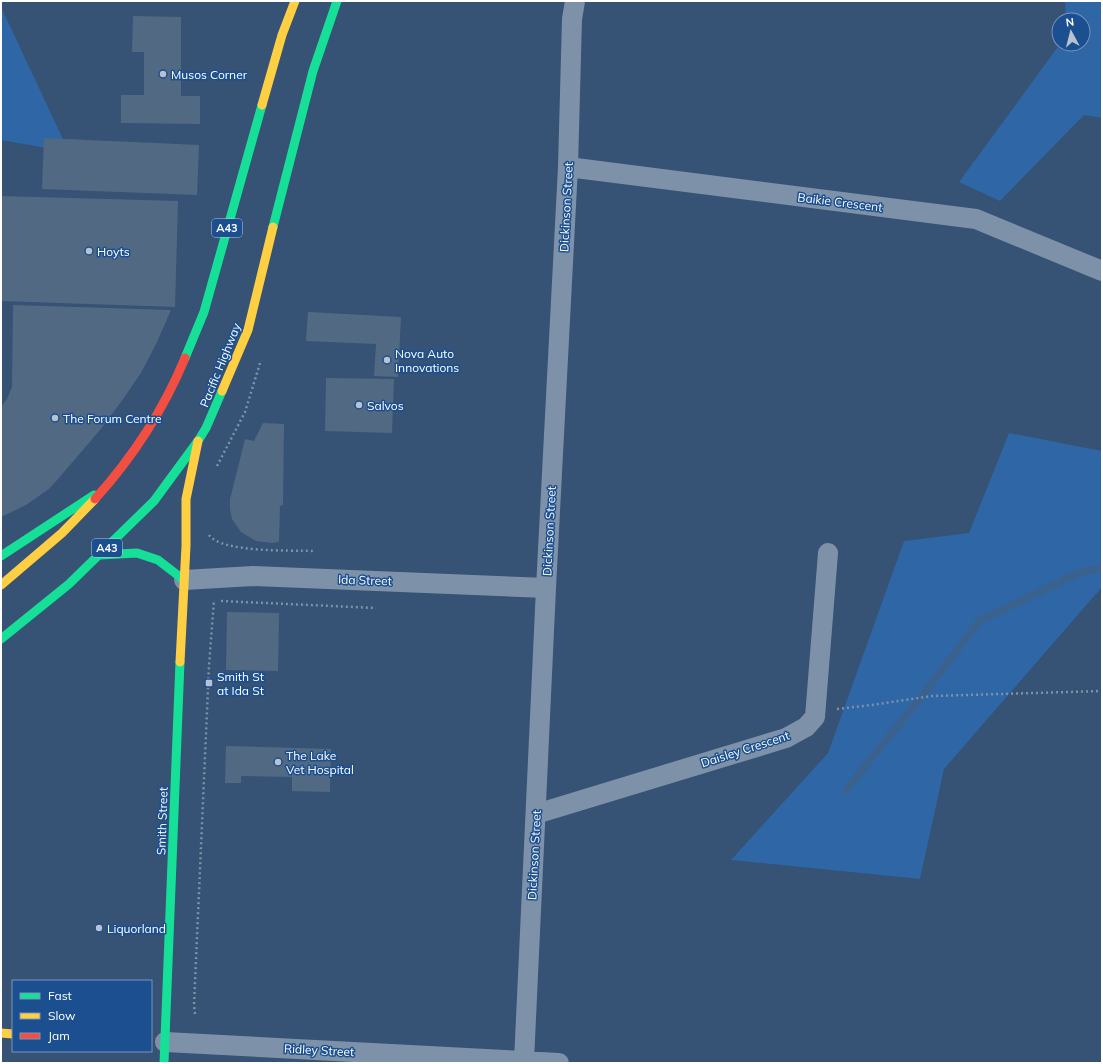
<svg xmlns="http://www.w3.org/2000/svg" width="1103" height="1064" font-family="Mulish,sans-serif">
<rect width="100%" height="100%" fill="#365274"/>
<path fill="#2f66a5" d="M1065 1H1102V118L1084 115 1000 201 959 182 1060 44H1083V20H1066Z
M1 7 69 152 1 140Z
M1009 433 1102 451V587L944 769 920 879 731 860 828 753 904 541 969 533Z"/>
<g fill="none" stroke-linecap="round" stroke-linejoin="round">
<path stroke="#3b618d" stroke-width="7" d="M846 790 929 687 979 621 1080 572 1102 568"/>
</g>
<path fill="#526984" d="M133 16 181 17V96H200V124L121 123V95H144V52H132Z
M44 138 199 145 197 195 42 189Z
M1 196 178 201 175 307 1 301Z
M13 305 171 310 157 342 141 373 121 402 100 430 58 479 49 489 26 505 1 517V407L7 399 12 387Z
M308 312 401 317 398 377 374 376 376 344 306 341Z
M326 378 394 379 392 433 325 431Z
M263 423 284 424 283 505 280 506 279 542 272 543 256 541 241 532 232 519 230 509V499L245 439 254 441Z
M227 612 279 613 278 671 226 670Z
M226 746 331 749 330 792 292 791V777L241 776V783H225Z"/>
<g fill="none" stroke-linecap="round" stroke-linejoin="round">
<path stroke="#7d92a8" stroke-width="2.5" stroke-dasharray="2 3" stroke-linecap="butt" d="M217 466 245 412 261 360
M209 535C222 553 290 550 313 551
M221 601 376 608
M837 709 872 705 932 696 1102 691
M195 1014 194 1005 209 666 214 600"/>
<path stroke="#7d92a8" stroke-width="20" d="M568 167 976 219 1102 271
M184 580 253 576 546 588
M536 814 786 738 806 727 815 717 828 553
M165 1042 559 1063
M524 1061 546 588 568 167 572 19 575 1"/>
<path stroke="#16e098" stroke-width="9" d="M273 227 313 71 337 1
M185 358 204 312 262 105
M100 555 137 553 158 560 184 580
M1 556 94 495
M1 639 69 584 154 501 198 441 206 428 222 391
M164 1063 180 662"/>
<path stroke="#ffcf43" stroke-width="9" d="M262 105 282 35 295 1
M222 391 248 330 273 227
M1 585 62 533 95 499
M180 662 186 546V499L198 441
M1 1033 13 1034"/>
<path stroke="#f24e42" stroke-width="9" d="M95 499C133 457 163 411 185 358"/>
</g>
<g fill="#b9c2ce" stroke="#1b4f8f" stroke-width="1.5">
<circle cx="163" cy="74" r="4"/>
<circle cx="89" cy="251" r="4"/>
<circle cx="387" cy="360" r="4"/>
<circle cx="359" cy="405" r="4"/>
<circle cx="55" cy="418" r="4"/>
<rect x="205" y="679" width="8" height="8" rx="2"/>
<circle cx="278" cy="762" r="4"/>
<circle cx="99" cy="928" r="4"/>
</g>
<g text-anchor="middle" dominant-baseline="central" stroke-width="3" stroke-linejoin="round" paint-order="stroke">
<g fill="#1b4f8f" stroke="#bbcadd" stroke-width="1">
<rect x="212" y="219" width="30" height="18" rx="3"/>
<rect x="92" y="539" width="30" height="18" rx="3"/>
</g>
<g font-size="11" font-weight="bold" fill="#fff">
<text x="227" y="228">A43</text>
<text x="107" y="548">A43</text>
</g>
<g font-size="12" fill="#fff" stroke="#1b4f8f" text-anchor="start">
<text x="171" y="74">Musos Corner</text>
<text x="97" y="251">Hoyts</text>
<text x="395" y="353">Nova Auto<tspan x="395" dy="14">Innovations</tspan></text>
<text x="367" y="405">Salvos</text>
<text x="63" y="418">The Forum Centre</text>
<text x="217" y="676">Smith St<tspan x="217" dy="14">at Ida St</tspan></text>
<text x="286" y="755">The Lake<tspan x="286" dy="14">Vet Hospital</tspan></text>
<text x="107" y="928">Liquorland</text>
</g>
<g font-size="12" fill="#fff" stroke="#1b4f8f">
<text transform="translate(840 202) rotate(7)">Baikie Crescent</text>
<text transform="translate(566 207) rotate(-87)">Dickinson Street</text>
<text transform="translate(220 365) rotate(-68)">Pacific Highway</text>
<text transform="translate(549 531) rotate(-87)">Dickinson Street</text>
<text transform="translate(365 580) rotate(2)">Ida Street</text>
<text transform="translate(745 749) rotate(-18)">Daisley Crescent</text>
<text transform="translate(162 821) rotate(-88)">Smith Street</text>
<text transform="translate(534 855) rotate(-87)">Dickinson Street</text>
<text transform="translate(319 1050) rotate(3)">Ridley Street</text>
</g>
</g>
<rect width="1103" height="1064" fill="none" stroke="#ffffff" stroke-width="4"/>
<rect x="12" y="980" width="140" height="72" fill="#1b4f8f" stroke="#7695bc"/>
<rect x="20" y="993" width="20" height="6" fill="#16e098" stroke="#7695bc"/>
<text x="48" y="1000" font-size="12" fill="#ffffff">Fast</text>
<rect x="20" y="1013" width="20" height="6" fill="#ffcf43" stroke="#7695bc"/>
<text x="48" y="1020" font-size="12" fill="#ffffff">Slow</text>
<rect x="20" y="1033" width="20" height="6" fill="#f24e42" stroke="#7695bc"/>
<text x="48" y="1040" font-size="12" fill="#ffffff">Jam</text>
<g transform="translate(1071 32) rotate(353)"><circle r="19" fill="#1b4f8f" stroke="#7695bc"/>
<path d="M0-3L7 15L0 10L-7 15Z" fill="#b9c2ce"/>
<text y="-6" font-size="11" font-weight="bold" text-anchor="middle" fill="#ffffff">N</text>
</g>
</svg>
